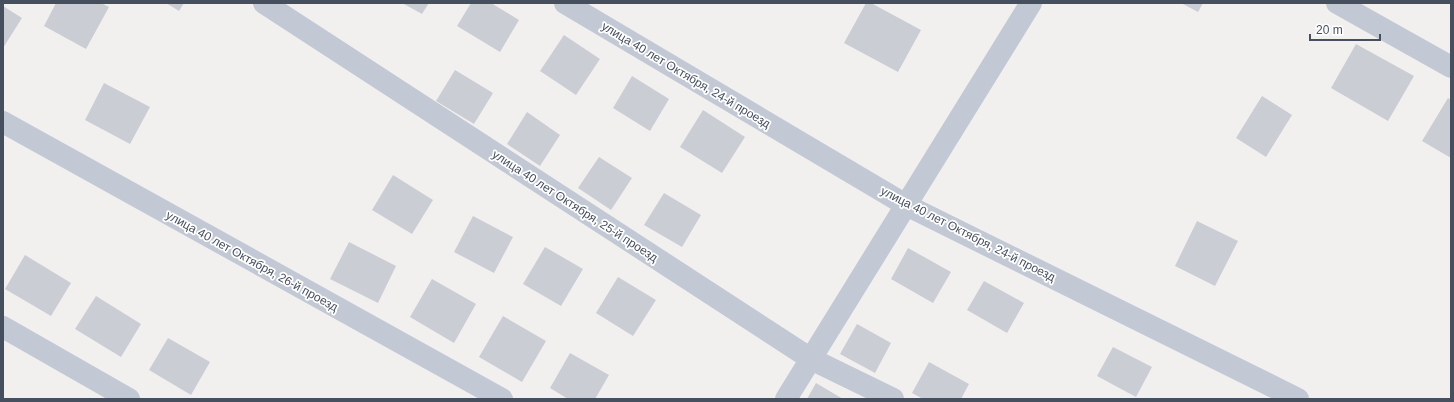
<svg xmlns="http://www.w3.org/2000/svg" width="1454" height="402" font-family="Arial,sans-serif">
<rect width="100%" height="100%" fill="#f2efef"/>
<path fill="#cbcdd5" d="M56 3H101L109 7 86 49 44 26Z
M166 3H184L179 11Z
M402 3H429L422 14Z
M471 3H491L519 20 500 52 457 26Z
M866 3H871L921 30 898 72 844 43Z
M1181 3H1203L1198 12Z
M3 6 22 18 3 48Z
M564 35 600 59 576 95 540 71Z
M1356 44 1414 76 1388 121 1331 88Z
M455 70 493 93 474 124 436 101Z
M632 76 669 99 650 131 613 108Z
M104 83 150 107 130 144 85 120Z
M1262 96 1292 115 1266 157 1236 138Z
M1448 98 1451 100V158L1422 141Z
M703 110 745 137 722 173 680 147Z
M527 112 560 135 540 166 507 144Z
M599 157 632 178 611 210 578 188Z
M393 175 433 200 412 234 372 210Z
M664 193 701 215 682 247 644 225Z
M473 216 513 237 494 273 454 252Z
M1197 221 1238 241 1215 286 1175 266Z
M349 242 396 266 378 303 330 279Z
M545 247 583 269 561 306 523 284Z
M908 248 951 272 933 303 891 279Z
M25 255 71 283 51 316 5 289Z
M618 277 656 300 633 336 596 313Z
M432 279 476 304 454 343 410 317Z
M984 281 1024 303 1007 333 967 310Z
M96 296 141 324 121 357 75 329Z
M503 316 546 341 522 382 479 357Z
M857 324 891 343 875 373 840 354Z
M168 338 210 362 191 395 149 370Z
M1113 347 1152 367 1136 397 1097 376Z
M570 353 609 375 595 399H568L550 388Z
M929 362 969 384 961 399H923L912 393Z
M816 383 843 399H807Z"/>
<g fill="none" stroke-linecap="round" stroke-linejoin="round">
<path stroke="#c2c9d5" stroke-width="22" d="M264 3 811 359 893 399
M565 3 906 205 1298 399
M1337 3 1451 67
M3 122 502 399
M3 327 129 399
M786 399 1031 3"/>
</g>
<g text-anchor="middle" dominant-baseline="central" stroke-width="3.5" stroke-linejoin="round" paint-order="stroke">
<g font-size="12" fill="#464f5e" stroke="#fff">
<text transform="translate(686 75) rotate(31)">улица 40 лет Октября, 24-й проезд</text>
<text transform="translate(575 206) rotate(33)">улица 40 лет Октября, 25-й проезд</text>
<text transform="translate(968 234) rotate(27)">улица 40 лет Октября, 24-й проезд</text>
<text transform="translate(252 261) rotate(29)">улица 40 лет Октября, 26-й проезд</text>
</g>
</g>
<rect width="1454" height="402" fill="none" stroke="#464f5e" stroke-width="8"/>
<path d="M1310 34v6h70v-6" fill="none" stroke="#464f5e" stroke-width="2"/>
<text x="1316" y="34" font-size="12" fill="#464f5e" stroke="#ffffff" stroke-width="3" paint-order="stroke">20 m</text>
</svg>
